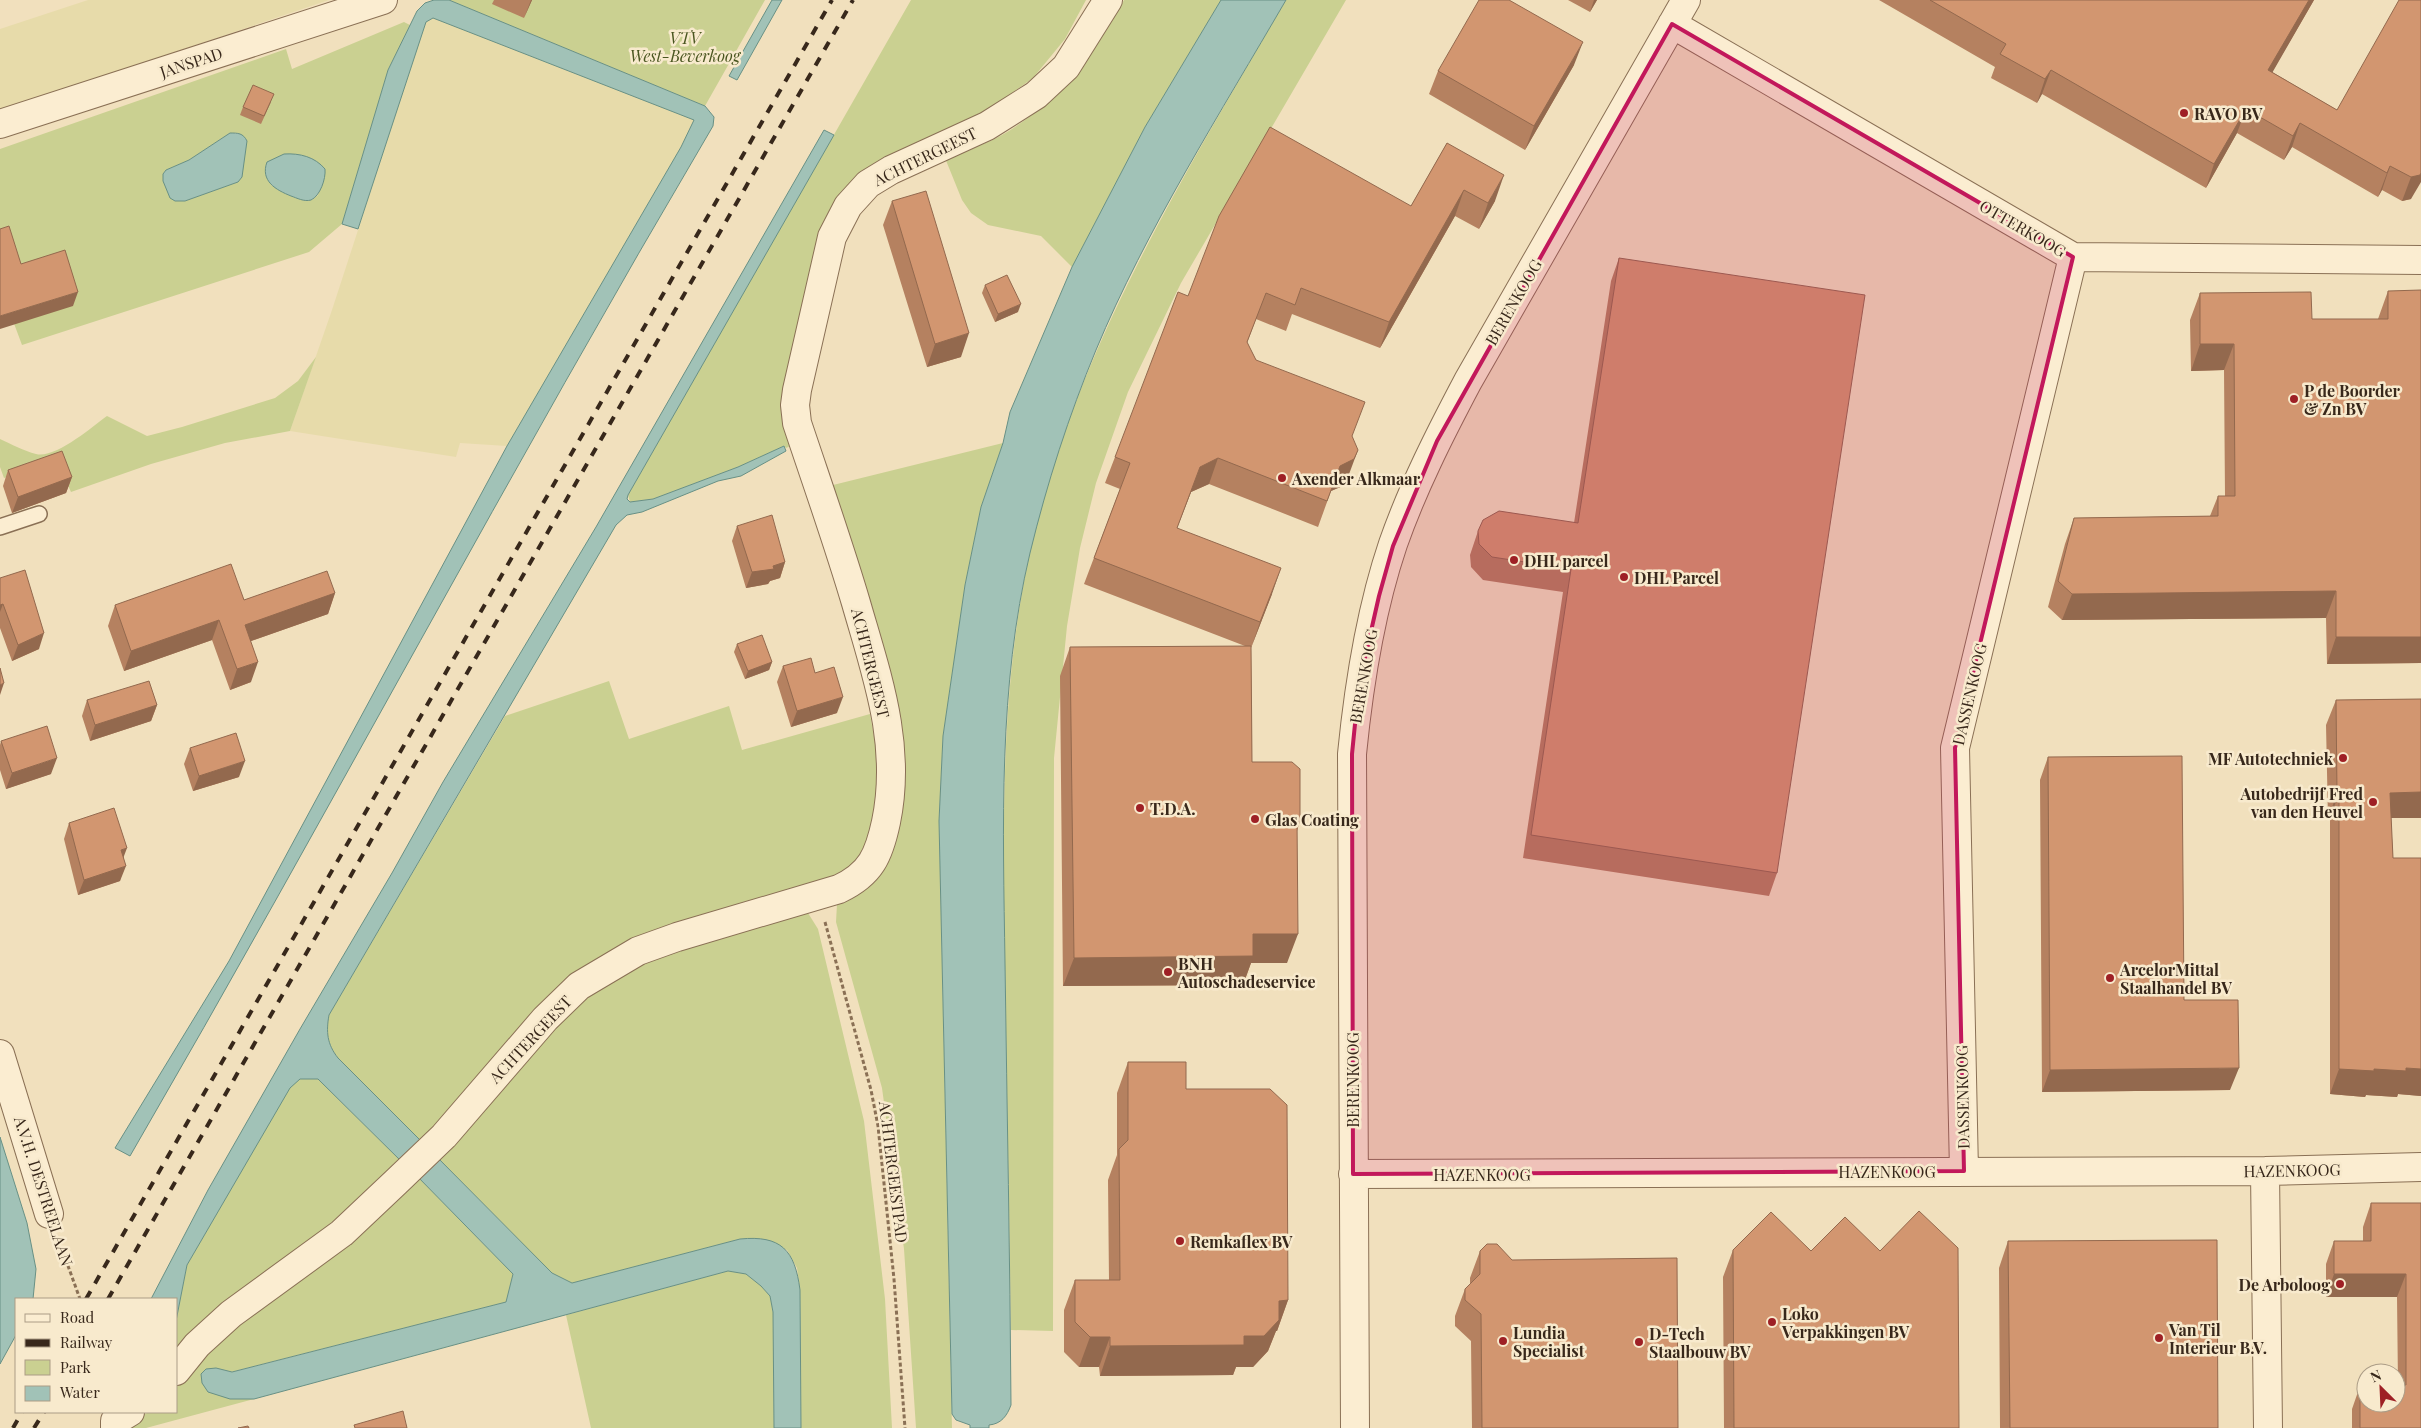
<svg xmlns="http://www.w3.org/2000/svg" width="2421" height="1428" font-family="'Playfair Display',serif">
<rect width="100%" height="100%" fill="#f1e0bd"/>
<path fill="#e7dbaa" d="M88 0H329L0 111V29Z
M434 18 694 120 681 147 507 446 460 443 456 457 290 431 332 310 426 21Z"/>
<path fill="#cad091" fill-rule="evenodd" d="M449 0H765L705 106Z
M911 0H1086L1065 39 1033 78 984 113 858 181 795 444 786 448 784 446 738 467 653 499 630 502 628 495Z
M1124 0H1221L1145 127 1072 267 1041 236 988 225 971 213 962 200 945 158C963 151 985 145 1002 135 1056 104 1095 54 1124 0Z
M1286 0H1346L1181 283 1128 392 1096 483 1080 548 1067 626 1054 758 1053 1331 1011 1330C1009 1209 1007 1088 1005 967 1003 829 1000 692 1029 556 1073 354 1183 177 1286 0Z
M404 22 410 25 388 70 342 224 309 252 22 345 0 286V149L286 49 292 69ZM230 133H239L238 182 185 201 163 181V174L166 170 189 160ZM325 169 318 195 312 200 299 199 271 185Z
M316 357 290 431 225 443 151 464 71 492 56 459 4 478 0 467V439C11 444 24 451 36 454 55 459 92 427 107 416L147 436 182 427 275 398 298 381Z
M1003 443 981 507 965 585 943 736 939 821 952 1428H916L904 1249 882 1088 836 922 837 904 846 896 899 808 829 486Z
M609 681 629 739 729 706 742 750 870 714C874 738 880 763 882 787 884 810 865 856 852 874L632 945 425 1145 338 1058C327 1044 326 1032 329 1015L505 716Z
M797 909 808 913 818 929 864 1121 885 1299 892 1428H801L800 1290 797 1268 787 1250 740 1239 572 1283 552 1273 434 1154 562 1012 627 965Z
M309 1078 318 1079 405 1165 176 1363V1321L187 1265 290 1087 300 1079Z
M415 1174 513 1274 506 1302 231 1372 216 1368 230 1399H254L146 1428H127C142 1408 154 1412 176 1412V1386L189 1371 203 1348Z
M728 1271 746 1274 761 1286 770 1296 773 1312 774 1428H591L566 1315Z"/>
<path fill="#a1c2b7" stroke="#689085" d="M434 0H449L705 106 714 117 713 126C512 466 328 815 130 1156L115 1148 229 961 507 446 681 147 694 120 433 18 426 22 358 229 342 224 388 70 417 11 425 3Z
M772 0H782L737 80 729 76Z
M1221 0H1286C1221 112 1146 230 1096 350 1069 415 1047 483 1030 553 998 687 1003 826 1005 963 1007 1111 1010 1258 1011 1405 1007 1416 1001 1424 989 1425V1428H970V1425L956 1420 952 1414 939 821 943 736 965 585 981 507 1003 443 1010 412 1072 267 1145 127Z
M824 130 834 135 628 495 627 499 630 502 653 499 738 467 784 446 786 451 741 476 718 481 642 512 627 515 616 525 329 1015C326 1032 327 1044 338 1058L425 1145 405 1165 318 1079H300L290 1088 187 1265 176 1321V1299H151L208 1190 300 1029 392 873 443 782 596 527Z
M230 133C238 133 243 133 247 141L242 177 238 182 185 201H175L170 198 163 181V174L166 170 189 160Z
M284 154C300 153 315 157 325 169 326 179 320 196 311 200 304 202 297 198 291 196 276 190 260 181 267 162Z
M0 1137 27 1223 36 1269 33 1299H16V1335L0 1364Z
M434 1154 552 1273 572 1283 740 1239C781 1235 795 1250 800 1290L801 1428H774L773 1312 770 1296 761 1286 746 1274 728 1271 254 1399H230L208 1392 202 1383 201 1374 206 1369 216 1368 232 1372 506 1302 513 1274 415 1174Z"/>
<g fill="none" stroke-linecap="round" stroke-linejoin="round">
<g stroke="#8a7055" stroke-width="18">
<path id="lane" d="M0 527 39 514"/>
</g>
<g stroke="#8a7055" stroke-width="30">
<path id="street" d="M1672 24 2073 257 2421 260
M0 124 383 0
M0 1054 49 1214
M1964 1171 1955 748 2073 257
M2265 1171 2268 1428
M1353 1174 2265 1171 2421 1167
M176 1371 197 1345 231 1314 342 1233 396 1182 444 1136 545 1019 579 986 638 951 677 937 839 889C871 874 879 855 886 822 902 745 877 676 856 603 838 542 817 483 797 423L795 405 797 390 832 237 848 206 868 184 891 170 987 126 1036 95 1066 67 1108 0
M115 1428V1421L130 1412
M1355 1428 1352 754C1359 683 1370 612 1393 544 1413 487 1440 434 1468 381L1686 0"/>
</g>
<path stroke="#8a7055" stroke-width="3" stroke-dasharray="4 2.5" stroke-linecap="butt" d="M825 922 871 1090 878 1126 894 1279 905 1428
M59 1241 80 1299"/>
<use href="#lane" stroke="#fbedd1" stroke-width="15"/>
<use href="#street" stroke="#fbedd1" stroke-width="28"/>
<path stroke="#38281b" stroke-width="4" stroke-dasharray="9 9" stroke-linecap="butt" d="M86 1299 832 0
M108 1299 853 0
M13 1428 22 1412
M34 1428 44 1412"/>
</g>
<path fill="#b58160" d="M494 0H532L524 18 492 4Z
M1568 0H1597L1590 12Z
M1879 0H2314L2272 72 2337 110 2421 0 2411 199 2402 201 2382 190 2378 197 2292 147 2284 160 2237 133 2206 188 2042 94 2037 103 1991 78 1995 67Z
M1574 65 1525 150 1429 94 1438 71Z
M271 102 261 124 240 115 243 107Z
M1447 143 1495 201 1479 229 1455 216 1380 348 1292 314 1286 331 1256 319 1247 343 1256 360 1352 437 1348 476 1345 485 1331 491 1318 527 1209 484 1191 492 1177 528 1272 594 1251 648 1252 762 1300 821 1297 831 1287 963H1251L1243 985 1063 986 1060 676 1070 647 1245 646 1084 584 1120 489 1105 483 1115 457 1188 296 1411 206Z
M892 201 961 357 927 367 883 225Z
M1619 258 1777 873 1769 896 1523 858 1563 592 1483 580 1471 567 1470 555 1478 531 1574 523 1611 281Z
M985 285 1018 312 995 322 982 293Z
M2388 291 2421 663 2327 664 2326 618 2062 620 2048 607 2065 544 2074 518 2210 516 2218 496H2225L2224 370 2191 371 2190 320 2200 293 2312 319H2378Z
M8 470 72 477 66 493 12 513 3 486Z
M737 526 785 562 780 578 770 581 768 584 746 588 732 541Z
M0 578 39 649 12 661 0 628Z
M335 593 328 614 251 641V682L230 690 212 640 124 671 108 626 115 605 244 600Z
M737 644 772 662 769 670 745 679 734 652Z
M783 666 815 673 837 713 791 727 777 682Z
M2421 699V818H2391L2393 858H2421V1096L2398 1094 2397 1097 2366 1095 2365 1097 2330 1094V819H2328L2326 725 2336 700Z
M87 700 157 705 151 721 90 741 82 716Z
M1 741 51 774 6 789 0 770V745Z
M190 748 239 777 193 791 184 764Z
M2048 757 2184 1000 2230 1090 2042 1092 2040 780Z
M69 823 124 857 120 881 78 895 64 839Z
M1128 1062 1186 1089 1288 1300 1277 1331H1276L1268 1351 1253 1367H1236L1233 1375 1100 1376 1099 1367H1079L1064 1352V1310L1075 1280H1109L1108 1180 1117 1155V1093Z
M2371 1203H2421V1428H2352V1409L2360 1386 2398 1385 2397 1297H2326V1264L2334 1241H2363V1227Z
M2008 1241 2218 1428H2000L1999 1268Z
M1733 1250 1959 1428H1724L1723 1277Z
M1480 1251 1678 1428H1472L1471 1341 1455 1326V1316L1465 1289 1470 1284V1278Z"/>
<path fill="#93694e" d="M531 0H532L524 18Z
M1594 0H1597L1590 12Z
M2309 0H2314L2260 94 2268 70Z
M1583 42 1574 65 1525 150 1534 126Z
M2051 70 2042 94 2037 103 2045 79Z
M2246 109 2237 133 2206 188 2214 164Z
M2300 123 2292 147 2284 160 2293 136Z
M2390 166 2382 190 2378 197 2387 173Z
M2421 173V182L2411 199 2402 201 2411 177Z
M1504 175 1495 201 1479 229 1488 203Z
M1464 190 1455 216 1380 348 1389 322Z
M78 292 73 306 0 329V316Z
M1021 304 1018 312 995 322 998 314Z
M969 333 961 357 927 367 935 344Z
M2200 344H2234L2224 370 2191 371Z
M1358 450 1345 485 1331 491 1318 527 1340 466Z
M1218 458 1209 484 1191 492 1167 554 1200 467Z
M72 477 66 493 12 513 18 497Z
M785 562 780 578 770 581 768 584 746 588 752 572Z
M1281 568 1272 594 1251 648 1260 622Z
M2336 591 2326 618 2062 620 2072 594Z
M335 593 328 614 237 646 245 625Z
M3 604 0 612V605Z
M219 620 212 640 124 671 131 651Z
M44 633 39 649 12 661 18 645Z
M2336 637H2421V663L2327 664Z
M258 662 251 682 230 690 237 669Z
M772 662 769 670 745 679 748 671Z
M4 683 0 695V685Z
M843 697 837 713 791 727 797 711Z
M157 705 151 721 90 741 95 725Z
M57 758 51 774 6 789 12 773Z
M245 761 239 777 193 791 199 776Z
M2421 792V818H2381L2390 793Z
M2337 793H2339L2330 819H2328Z
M1297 821H1300L1290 850Z
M127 848 121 864V850Z
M126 866 120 881 78 895 84 880Z
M1253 934H1298L1287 963H1251L1243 985 1063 986 1074 958Z
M2239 1068 2230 1090 2042 1092 2050 1070Z
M2406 1068 2421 1069V1096L2398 1094 2397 1097 2366 1095 2365 1097 2330 1094 2339 1069Z
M2334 1274H2406L2397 1297H2326Z
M1288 1300 1277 1331H1276L1268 1351 1253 1367H1236L1233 1375 1100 1376 1110 1346 1244 1336 1279 1301Z
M1090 1337H1110L1099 1367H1079Z"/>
<path fill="#d29670" stroke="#93694e" d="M1479 0H1509L1583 42 1534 126 1438 71Z
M1930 0H2309L2268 70 2337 110 2399 0H2421V173L2420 175 2411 177 2390 166 2387 173 2300 123 2293 136 2246 109 2214 164 2051 70 2045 79 2000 54 2006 44Z
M253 85 274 94 264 116 243 107Z
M1270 127 1411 206 1447 143 1504 175 1488 203 1464 190 1389 322 1301 288 1295 305 1266 293 1247 342 1256 360 1365 402 1352 436 1358 450 1354 459 1340 466 1327 501 1218 458 1200 467 1177 528 1281 568 1260 622 1094 558 1130 463 1115 457 1178 292 1188 296 1219 216Z
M926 191 969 333 935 344 892 201Z
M9 226 21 264 65 250 78 292 0 316V229Z
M1619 258 1865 295 1777 873 1531 835 1571 569 1492 557 1479 544 1478 531 1483 520 1499 511 1578 523Z
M1007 275 1021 304 998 314 985 285Z
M2421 290V637H2336V591L2072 594 2058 581 2074 518 2218 516V496H2235L2234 344H2200V293L2311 292 2312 319H2388V291Z
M62 451 72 477 18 497 8 470Z
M772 515 785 562 773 566 774 569 752 572 737 526Z
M231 564 244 600 327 571 335 593 245 625 258 662 237 669 219 620 131 651 115 605Z
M25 570 44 633 18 645 3 604 0 605V578Z
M762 635 772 662 748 671 737 644Z
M1251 646 1252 762H1292L1300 769V821H1297L1298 934H1253V956L1074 958 1070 647Z
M811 658 815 673 834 667 843 697 797 711 783 666Z
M0 668 4 683 0 685Z
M149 681 157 705 95 725 87 700Z
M2421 699V792L2390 793 2393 858H2421V1069L2406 1068V1071L2374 1069V1071L2339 1069V793H2337L2336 700Z
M47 726 57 758 12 773 1 741Z
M236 733 245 761 199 776 190 748Z
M2182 756 2184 1000H2238L2239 1068 2050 1070 2048 757Z
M114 808 127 848 121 850 126 866 84 880 69 823Z
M1128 1062H1186V1089H1270L1287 1105 1288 1300 1279 1301V1320L1264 1336H1244V1345L1110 1346V1337H1090L1075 1322V1280H1120L1119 1149 1128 1140Z
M2371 1203H2421V1428H2360V1386H2366V1403H2396V1385H2406V1274H2334V1241H2371Z
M1919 1211 1958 1248 1959 1428H1734L1733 1250 1771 1212 1811 1251 1845 1217 1880 1251Z
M2217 1240 2218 1428H2010L2008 1241Z
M1487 1244H1497L1512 1260 1677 1258 1678 1428H1482L1481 1314 1465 1300V1289L1480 1274V1251Z
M403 1411 407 1428H355L354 1425Z
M248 1426 249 1428H238Z"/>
<path fill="#c2185b" fill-opacity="0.2" stroke="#c2185b" stroke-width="4" stroke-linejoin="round" d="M1672 24 2073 257 1955 748 1964 1171 1353 1174 1352 754 1359 684 1379 596 1393 546 1437 441Z"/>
<g fill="#9e2025" stroke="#f8eacd" stroke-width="2">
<circle cx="2184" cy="113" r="5"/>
<circle cx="2294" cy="399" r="5"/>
<circle cx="1282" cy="478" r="5"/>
<circle cx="1514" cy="560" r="5"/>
<circle cx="1624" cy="577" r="5"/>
<circle cx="2343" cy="758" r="5"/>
<circle cx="2373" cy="802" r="5"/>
<circle cx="1140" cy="808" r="5"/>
<circle cx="1255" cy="819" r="5"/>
<circle cx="1168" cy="972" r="5"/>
<circle cx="2110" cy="978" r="5"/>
<circle cx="1180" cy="1241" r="5"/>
<circle cx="2340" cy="1284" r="5"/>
<circle cx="1772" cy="1322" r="5"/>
<circle cx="2159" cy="1338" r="5"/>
<circle cx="1503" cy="1341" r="5"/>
<circle cx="1639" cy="1342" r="5"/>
</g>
<g text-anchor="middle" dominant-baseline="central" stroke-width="5" stroke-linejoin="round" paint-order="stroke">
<g font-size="16" font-style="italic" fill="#4a5620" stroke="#f8eacd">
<text x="685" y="37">VTV<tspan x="685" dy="18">West-Beverkoog</tspan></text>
</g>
<g font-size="16" fill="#38281b" stroke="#f8eacd">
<text transform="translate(191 62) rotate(-18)">JANSPAD</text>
<text transform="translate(925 156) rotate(-26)">ACHTERGEEST</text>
<text transform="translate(2023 228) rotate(30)">OTTERKOOG</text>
<text transform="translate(1513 302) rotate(-60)">BERENKOOG</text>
<text transform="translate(871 663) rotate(76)">ACHTERGEEST</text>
<text transform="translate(1363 676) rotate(-80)">BERENKOOG</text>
<text transform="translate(1969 694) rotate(-77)">DASSENKOOG</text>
<text transform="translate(530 1039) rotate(-47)">ACHTERGEEST</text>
<text transform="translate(1352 1080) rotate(-90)">BERENKOOG</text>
<text transform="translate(1962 1097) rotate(-91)">DASSENKOOG</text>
<text transform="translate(2292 1170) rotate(-1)">HAZENKOOG</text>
<text x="1887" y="1171">HAZENKOOG</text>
<text transform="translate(894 1172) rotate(83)">ACHTERGEESTPAD</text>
<text x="1482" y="1174">HAZENKOOG</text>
<text transform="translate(44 1191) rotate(72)">A.V.H. DESTREELAAN</text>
</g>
<g font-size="16" font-weight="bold" fill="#38281b" stroke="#f8eacd" text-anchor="start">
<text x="2194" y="113">RAVO BV</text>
<text x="2304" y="390">P de Boorder<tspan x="2304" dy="18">&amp; Zn BV</tspan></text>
<text x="1292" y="478">Axender Alkmaar</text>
<text x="1524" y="560">DHL parcel</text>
<text x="1634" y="577">DHL Parcel</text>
<text x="2333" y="758" text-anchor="end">MF Autotechniek</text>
<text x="2363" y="793" text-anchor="end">Autobedrijf Fred<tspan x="2363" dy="18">van den Heuvel</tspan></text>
<text x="1150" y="808">T.D.A.</text>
<text x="1265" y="819">Glas Coating</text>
<text x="1178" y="963">BNH<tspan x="1178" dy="18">Autoschadeservice</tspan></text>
<text x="2120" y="969">ArcelorMittal<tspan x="2120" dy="18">Staalhandel BV</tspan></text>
<text x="1190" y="1241">Remkaflex BV</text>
<text x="2330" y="1284" text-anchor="end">De Arboloog</text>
<text x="1782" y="1313">Loko<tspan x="1782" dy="18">Verpakkingen BV</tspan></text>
<text x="2169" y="1329">Van Til<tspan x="2169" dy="18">Interieur B.V.</tspan></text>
<text x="1513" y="1332">Lundia<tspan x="1513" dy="18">Specialist</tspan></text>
<text x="1649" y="1333">D-Tech<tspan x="1649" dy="18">Staalbouw BV</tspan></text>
</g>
</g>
<rect x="15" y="1298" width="162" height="115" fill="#f8eacd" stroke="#ab9c86"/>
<rect x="25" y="1314" width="25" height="8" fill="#fbedd1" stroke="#ab9c86"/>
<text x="60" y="1323" font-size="15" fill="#38281b">Road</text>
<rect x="25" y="1339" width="25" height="8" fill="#38281b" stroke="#ab9c86"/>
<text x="60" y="1348" font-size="15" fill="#38281b">Railway</text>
<rect x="25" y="1360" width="25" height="15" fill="#cad091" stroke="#ab9c86"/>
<text x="60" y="1373" font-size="15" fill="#38281b">Park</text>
<rect x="25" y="1386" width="25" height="15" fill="#a1c2b7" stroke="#ab9c86"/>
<text x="60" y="1398" font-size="15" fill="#38281b">Water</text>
<g transform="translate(2381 1388) rotate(336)"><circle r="24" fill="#f8eacd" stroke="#ab9c86"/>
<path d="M0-4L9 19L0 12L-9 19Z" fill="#9e2025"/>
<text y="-8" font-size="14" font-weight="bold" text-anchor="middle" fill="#38281b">N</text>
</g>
</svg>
